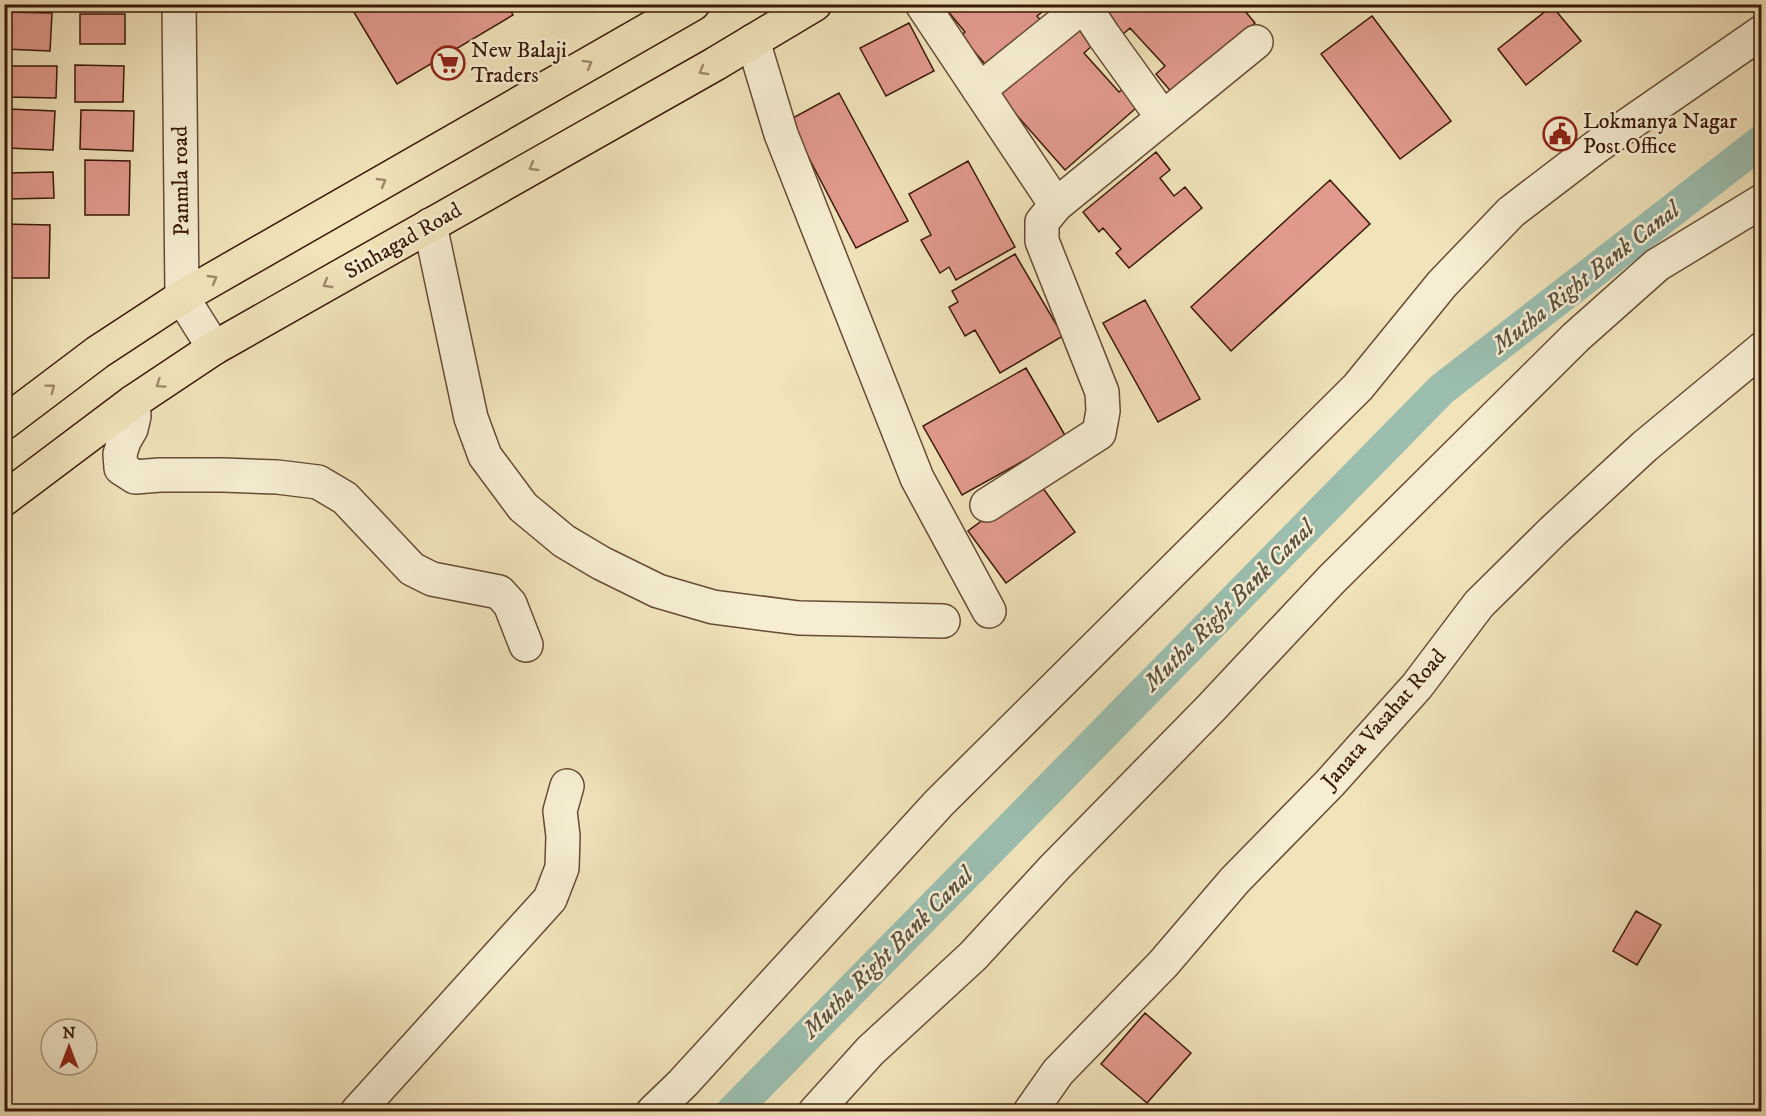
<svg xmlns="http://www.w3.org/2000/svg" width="1766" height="1116" font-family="'IM FELL DW Pica',serif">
<rect width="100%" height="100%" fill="#f1e3ba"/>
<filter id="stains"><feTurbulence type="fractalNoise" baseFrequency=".00333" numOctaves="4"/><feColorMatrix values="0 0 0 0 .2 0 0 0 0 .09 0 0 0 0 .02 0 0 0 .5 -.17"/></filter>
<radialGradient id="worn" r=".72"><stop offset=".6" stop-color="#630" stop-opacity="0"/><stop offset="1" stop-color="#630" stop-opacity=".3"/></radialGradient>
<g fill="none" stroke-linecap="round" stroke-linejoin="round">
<path stroke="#9bbeaf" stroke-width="33" d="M732 1112 1442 389 1762 141"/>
</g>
<path fill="#e29a8d" stroke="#391808" stroke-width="1.5" d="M360 4H507L513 15 397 84 352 9Z
M942 4H1072L1056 20 1046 9 1037 16 1045 25 991 71 961 36 965 32Z
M1116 4H1223L1229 10 1235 4H1239L1255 23 1174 95 1156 74 1165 66 1130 28 1121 36 1103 16Z
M1552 6 1581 41 1526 85 1498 49Z
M4 12 52 13 50 51 4 49Z
M80 14H125V44H80Z
M1372 16 1451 121 1400 159 1321 54Z
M909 23 934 71 886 96 860 48Z
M1076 26 1093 45 1084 53 1119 92 1128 85 1143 102 1065 170 998 94Z
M75 65 124 66 123 102H75Z
M7 66H57L56 98 7 97Z
M839 93 908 221 856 248 789 120Z
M8 109 55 111 53 150 7 148Z
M81 110 134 111 133 151 80 149Z
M1156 152 1170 170 1160 178 1174 196 1185 187 1202 208 1129 268 1116 253 1121 249 1103 228 1099 232 1083 212Z
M85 160 130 161 129 215H85Z
M968 161 1015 247 956 280 949 267 940 273 921 240 931 235 909 194Z
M53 172 54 198 9 199 8 173Z
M1330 180 1370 224 1231 351 1191 307Z
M4 224 50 225 49 278H4Z
M1015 254 1063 336 1000 373 975 330 965 336 949 307 958 302 952 291Z
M1145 300 1200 399 1158 422 1103 323Z
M1026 368 1066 437 962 495 923 426Z
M1037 480 1075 532 1006 583 968 531Z
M1636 911 1661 925 1637 965 1613 951Z
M1145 1013 1191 1053 1147 1103 1101 1064Z"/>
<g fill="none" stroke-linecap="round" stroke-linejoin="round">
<g stroke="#674b34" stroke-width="36">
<path id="minor" d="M179 4 182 297 214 348
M922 4 1056 205
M1083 4 1104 36 1163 118
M753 41 781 134 917 478 989 611
M979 90 1086 4
M430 225 471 418 485 456 523 507 564 541 601 563 658 591 713 607 799 618 943 621
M133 402 134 416 131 429 124 441 120 454 121 468 135 477 160 475H223L277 477 318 482 345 498 412 569 432 579 499 592 510 604 526 645
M987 505 1099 433 1103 411 1102 392 1042 241V222L1056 205 1256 42
M357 1112 550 899 562 868 563 836 560 811 567 786
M653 1112 683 1083 939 803 1358 387 1442 284 1511 212 1596 147 1762 32
M815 1112 870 1051 973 956 1055 867 1211 708 1331 580 1576 337 1657 265 1762 201
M1030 1112 1058 1072 1163 964 1235 880 1330 783 1417 686 1479 604 1553 531 1645 446 1762 349"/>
</g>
<g stroke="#391808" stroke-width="36">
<path id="major" d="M4 423 98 352 182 297 693 4
M4 499 133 402 214 348 715 64 815 4"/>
</g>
<use href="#minor" stroke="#f6edd2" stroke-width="33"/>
<use href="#major" stroke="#f1e3ba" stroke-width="33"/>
</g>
<defs><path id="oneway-chevron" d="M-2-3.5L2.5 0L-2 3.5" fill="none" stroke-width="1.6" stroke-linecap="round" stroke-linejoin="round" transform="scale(1.5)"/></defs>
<g stroke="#9e886a">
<use href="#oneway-chevron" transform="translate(588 64) rotate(-30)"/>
<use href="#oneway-chevron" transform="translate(703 71) rotate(150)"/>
<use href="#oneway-chevron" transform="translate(533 167) rotate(150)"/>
<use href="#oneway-chevron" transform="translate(382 182) rotate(-30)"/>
<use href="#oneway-chevron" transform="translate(213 279) rotate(-30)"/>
<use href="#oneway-chevron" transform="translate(327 284) rotate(150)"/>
<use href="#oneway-chevron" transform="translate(160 384) rotate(146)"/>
<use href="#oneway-chevron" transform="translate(51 388) rotate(-37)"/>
</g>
<defs>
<g id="supermarket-ring" transform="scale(1.725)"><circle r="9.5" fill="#f6edd2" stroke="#8f2418" stroke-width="1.5"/><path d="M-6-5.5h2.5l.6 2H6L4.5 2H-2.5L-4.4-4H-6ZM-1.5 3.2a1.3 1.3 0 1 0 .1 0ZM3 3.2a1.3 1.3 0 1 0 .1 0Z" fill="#8f2418"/></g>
<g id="civic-ring" transform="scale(1.725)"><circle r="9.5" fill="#f6edd2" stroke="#8f2418" stroke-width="1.5"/><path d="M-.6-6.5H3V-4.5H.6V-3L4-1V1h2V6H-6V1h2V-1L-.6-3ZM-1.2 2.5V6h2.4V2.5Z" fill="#8f2418"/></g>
</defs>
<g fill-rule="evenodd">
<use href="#supermarket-ring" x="448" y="63"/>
<use href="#civic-ring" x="1560" y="134"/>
</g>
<g text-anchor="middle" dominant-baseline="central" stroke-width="5" stroke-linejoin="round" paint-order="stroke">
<g font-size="22" fill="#391808" stroke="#f6edd2" text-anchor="start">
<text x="471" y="50">New Balaji<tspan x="471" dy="25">Traders</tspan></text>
<text x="1583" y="121">Lokmanya Nagar<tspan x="1583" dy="25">Post Office</tspan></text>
</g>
<g font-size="22" fill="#391808" stroke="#f6edd2">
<text transform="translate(181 181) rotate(-91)">Panmla road</text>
<text transform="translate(403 241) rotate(-30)">Sinhagad Road</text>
<text transform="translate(1384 719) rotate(-49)">Janata Vasahat Road</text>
</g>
<g font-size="24" font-style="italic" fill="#5b5242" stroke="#f6edd2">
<text transform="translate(1586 278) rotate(-38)">Mutha Right Bank Canal</text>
<text transform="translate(1229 606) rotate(-45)">Mutha Right Bank Canal</text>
<text transform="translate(888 953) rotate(-45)">Mutha Right Bank Canal</text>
</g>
</g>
<rect width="1766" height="1116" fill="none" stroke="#f1e3ba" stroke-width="24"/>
<rect x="6" y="6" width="1754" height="1104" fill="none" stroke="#391808" stroke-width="3"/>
<rect x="12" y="12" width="1742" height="1092" fill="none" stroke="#391808" stroke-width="1.5"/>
<g transform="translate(69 1047)"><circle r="28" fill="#f6edd2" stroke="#aa9881" stroke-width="1.5"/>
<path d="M0-4.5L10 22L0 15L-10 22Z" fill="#8f2418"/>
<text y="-9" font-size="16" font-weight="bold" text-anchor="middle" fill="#391808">N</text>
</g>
<rect width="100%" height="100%" filter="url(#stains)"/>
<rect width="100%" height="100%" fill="url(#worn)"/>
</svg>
